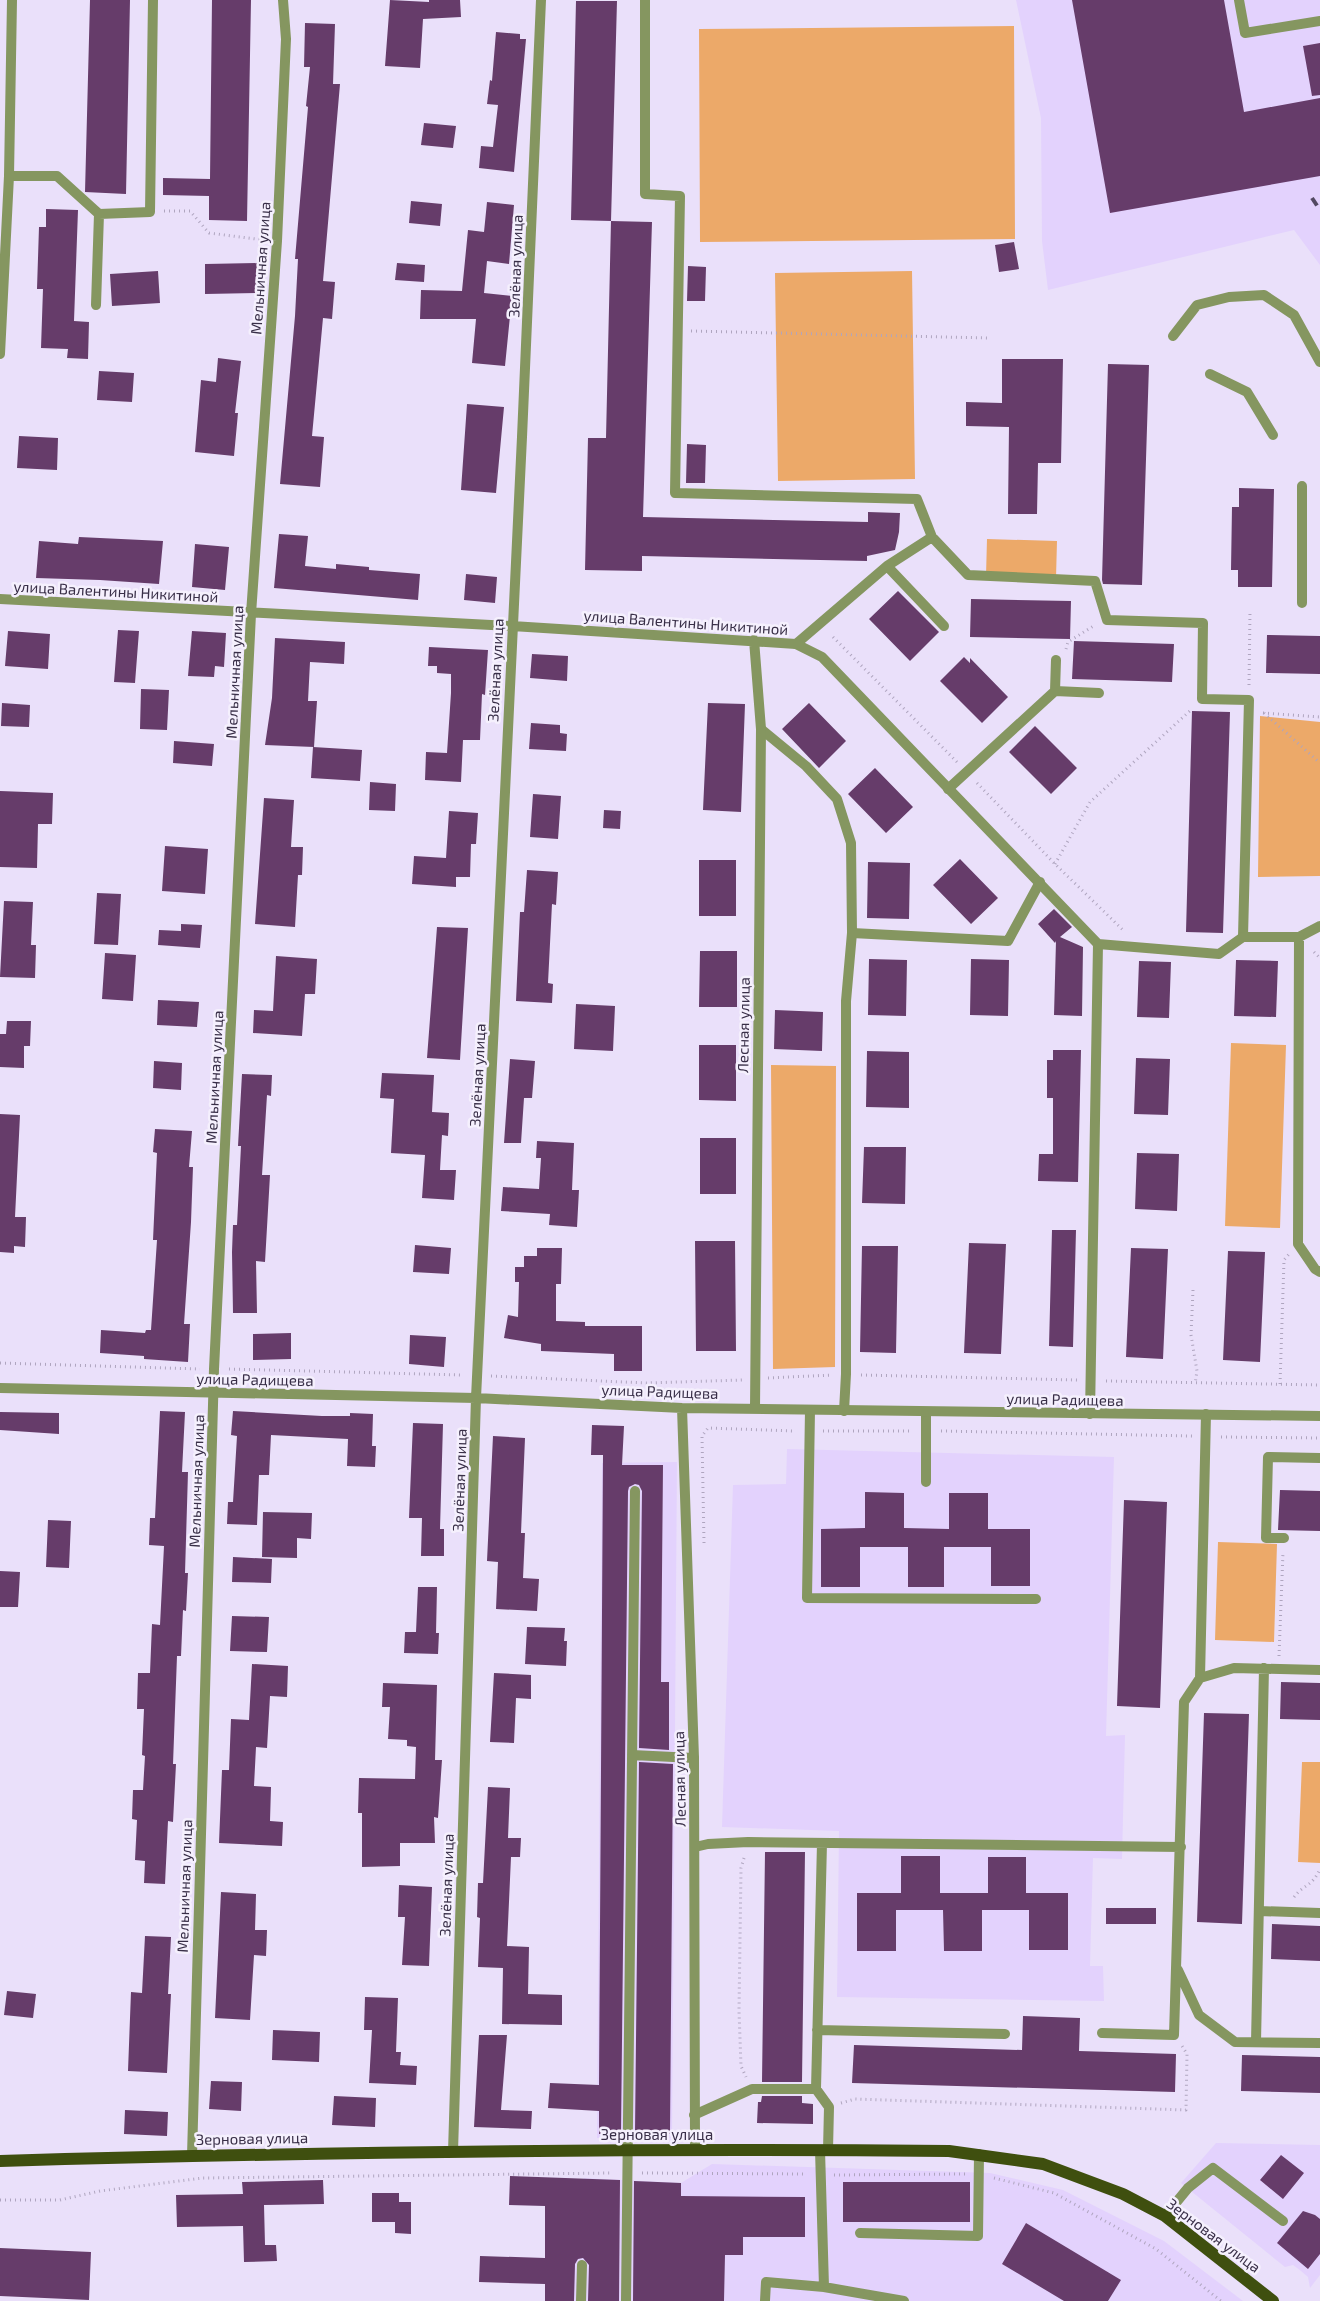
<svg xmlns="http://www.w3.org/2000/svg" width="1320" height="2301" font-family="'Exo 2',sans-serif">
<rect width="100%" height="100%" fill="#eae0fa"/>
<path fill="#e3d2fd" d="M1016 0H1320V265L1294 230 1048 290 1042 241 1041 118Z
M787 1449 1114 1457 1106 1736 1125 1735 1122 1859 1093 1858 1090 1966H1103L1104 2001 837 1997 839 1831 722 1827 733 1485 786 1484Z
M677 1462 672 2138H597L602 1463Z
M1216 2143 1320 2145V2275L1310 2288 1308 2277 1301 2271 1293 2265 1285 2267 1181 2183Z
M712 2164 990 2173 1063 2190 1164 2241 1243 2301H545V2225H583L584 2178 681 2183Z"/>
<path fill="#eca969" d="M1014 26 1015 239 700 242 699 29Z
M912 271 915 479 778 481 775 273Z
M987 539 1057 541 1056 578 986 576Z
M1260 716 1320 722V876L1258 877Z
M1231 1043 1286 1045 1280 1228 1225 1226Z
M771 1065 836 1066 835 1367 773 1369Z
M1218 1542 1277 1544 1274 1642 1215 1640Z
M1302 1762H1320V1863L1298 1862Z"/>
<path fill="#663c6a" d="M90 0H130L126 194 85 192Z
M212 0H251L247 221 209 220V196L163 195V178L210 179Z
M390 0 429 2V0H460L461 17 423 19 420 68 385 66Z
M1072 0H1224L1244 112 1320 98V176L1110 213Z
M576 1H617L611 221 571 220Z
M305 23 335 24 333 84H340L323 281 335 282 332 319 323 318 312 436 324 437 320 487 280 484 295 316 298 259H295L308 107 306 106 310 67H304Z
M496 32 520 34V39H526L514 172 479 168 481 146 493 147 498 105 487 104 490 80 492 81Z
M1320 43V95L1312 96 1303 46Z
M424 123 456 126 453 148 421 145Z
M411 201 442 204 440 226 409 223Z
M487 202 514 205 509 264 487 261 484 293 512 296 505 366 472 363 476 319H420L421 290 462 291 468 230 484 232Z
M46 209 78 210 74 321 89 322 88 359 67 358 68 349 41 348 43 289H37L39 227H46Z
M611 221 652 222 643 517 868 522V512L900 513 899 532 895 550 867 556V561L642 556V571L585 570 588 438H606Z
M1014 242 1019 269 999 272 995 245Z
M262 263V293L205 294V264Z
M397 263 425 265 424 282 395 280Z
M688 266 706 267 705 301H687Z
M158 271 160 303 112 306 110 274Z
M218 358 241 361 235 413H238L234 456 195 452 201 380 216 382Z
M1002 359H1063L1061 463H1038L1037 514H1008L1009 427 966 426V402L1002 403Z
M1108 364 1149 365 1142 585 1103 584 1102 580Z
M99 371 134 373 132 402 97 400Z
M467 404 504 407 496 493 461 490Z
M19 436 58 438 57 470 17 468Z
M687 444 706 445 705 483H686Z
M1239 488 1274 489 1272 587H1238V570H1231L1232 507H1239Z
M279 534 308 536 305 566 336 569V564L369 567V570L420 574 418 600 274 588Z
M79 537 163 541 159 584 100 580 36 578 39 541 78 544Z
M195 544 229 547 225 590 192 587Z
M466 574 497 577 495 603 464 600Z
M898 591 939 632 910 661 869 619Z
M971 599 1071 601 1070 639 970 637Z
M118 630 139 631 135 683 114 682Z
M8 631 50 634 48 669 5 666Z
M192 631 226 633 224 667 215 666 214 677 188 676Z
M1267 635 1320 636V674L1266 673Z
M275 638 345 642 344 664 310 662 308 701H317L314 747 265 745 272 698Z
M1074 641 1174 644 1172 682 1072 679Z
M429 647 488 650 485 695 482 694 480 740H463L461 782 425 780 426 752 447 753 451 693V674L437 673V666H428Z
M532 654 568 656 567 681 530 678Z
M964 657 970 663V658L1008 697 982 723 940 681Z
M141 689 169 690 167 730 140 729Z
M2 703 30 705 29 727 1 726Z
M708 703 745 704 741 812 703 810Z
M809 703 846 741 819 768 782 729Z
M1192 711 1230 712 1223 933 1186 932Z
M531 723 560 725V733L567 734 566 751 529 749Z
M1035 726 1077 768 1051 794 1009 752Z
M174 741 214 744 212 766 173 763Z
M313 747 362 750 360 781 311 778Z
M875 768 913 807 886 833 848 794Z
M370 782 396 784 395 811 369 810Z
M0 791 53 793 52 824H38L37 868 0 867Z
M533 794 561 796 558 839 530 837Z
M264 798 294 800 291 847H303L302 875H298L295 927 255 924Z
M604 810 621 811 620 829 603 828Z
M449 811 478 813 476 844H471L470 877H456V887L412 884 414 856 446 858Z
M165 846 208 849 205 894 162 891Z
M960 859 998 898 971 924 933 885Z
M699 860H736V916H699Z
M868 862 910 863 909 919 867 918Z
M527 870 558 872 556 905 552 904 548 983 553 984 552 1003 516 1001 520 912H524Z
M97 893 121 894 118 945 94 944Z
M4 901 33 902 31 945H36L35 978 0 977Z
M1054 909 1072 927 1060 937 1083 947 1082 1016 1054 1015 1056 941 1055 943 1038 924Z
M181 924 202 925 200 948 158 945 159 930 181 931Z
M437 927 468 928 460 1060 427 1058Z
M700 951H737V1007H699Z
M105 953 136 955 133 1001 102 999Z
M276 956 317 959 315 994H305L302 1036 253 1033 254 1010 273 1011Z
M869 959 907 960 906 1016 868 1015Z
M971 959 1009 960 1008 1016 970 1015Z
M1236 960 1278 961 1276 1017 1234 1016Z
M1139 961 1171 962 1169 1018 1137 1017Z
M158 1000 199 1002 197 1027 157 1025Z
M576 1004 615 1006 613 1051 574 1049Z
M775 1010 823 1012 822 1051 774 1049Z
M7 1021H31L30 1046H24V1068L0 1067V1034H6Z
M699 1045H736V1101L699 1100Z
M1053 1050H1081L1078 1182 1038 1181 1039 1154H1053V1098H1047V1060H1053Z
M867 1051 909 1052V1108L866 1107Z
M1136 1058 1170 1059 1168 1115 1134 1114Z
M510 1059 535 1061 532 1098H524L521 1143H504Z
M154 1061 182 1063 181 1090 153 1088Z
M382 1073 434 1075 432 1112 449 1113 448 1136 442 1135 440 1170H456L454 1200 422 1198 425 1155 391 1153 394 1099 380 1098Z
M242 1074 272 1075 271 1096 267 1095 262 1175H270L265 1262 256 1261 257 1313H233L232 1252 233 1225H237L241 1146H238Z
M0 1114 20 1115 15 1217H26L25 1247 14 1246V1253L0 1252Z
M155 1129 192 1131 189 1167H193L191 1222 184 1324H190L188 1362 144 1359V1356L100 1353 101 1330 145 1333 146 1330H151L157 1240H153L157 1153 153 1152Z
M700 1138H736V1194H700Z
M537 1141 574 1143 572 1190H579L577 1227 549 1225 550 1214 501 1211 503 1187 539 1189 541 1158H536Z
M864 1147H906L905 1204 862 1203Z
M1137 1153 1179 1154 1177 1211 1135 1209Z
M1052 1230H1076L1073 1347 1049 1346Z
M695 1241H735L736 1351H696Z
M969 1243 1006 1244 1001 1354 964 1353Z
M415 1245 451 1248 449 1274 413 1272Z
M862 1246H898L896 1353 860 1352Z
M537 1248H562L561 1284H556V1321L585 1322V1326H642V1371H614V1354L541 1351V1344L504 1338 508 1315 518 1317 519 1282H515V1267H524V1256H537Z
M1131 1248 1168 1249 1163 1359 1126 1357Z
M1228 1251 1265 1252 1260 1362 1223 1360Z
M291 1333V1359L253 1360V1334Z
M410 1335 446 1337 444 1367 409 1364Z
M160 1411 185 1412 182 1472H188L185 1573H188L186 1611 183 1610 181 1656H177L173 1764H176L173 1822 168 1821 165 1884 144 1883 145 1861 135 1860 137 1820 132 1819 133 1790H143L145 1756 142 1755 144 1709H137L138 1673H150L152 1624 160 1625 164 1546 149 1545 150 1518H155Z
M233 1411 322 1416H350V1413L373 1414 372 1446H376L375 1467 347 1466 348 1439 271 1435 269 1475H259L257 1525 227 1524 228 1502H233L237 1436 231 1435Z
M0 1412 59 1413V1434L0 1430Z
M413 1423 443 1424 440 1529H444V1556H421L422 1518H409Z
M592 1425 624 1426 622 1465H663L661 1682H669V1750L639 1748 642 1491 639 1485 635 1484 629 1487 628 1491 621 2133 617 2134H599V2111L548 2108 550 2083 599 2085 603 1455H591Z
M493 1436 525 1438 521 1533H525L523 1578 539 1579 537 1611 496 1609 498 1562 487 1561Z
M1280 1490 1320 1491V1531L1278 1530Z
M865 1492 904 1493V1528L949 1529V1493H988V1529H1030V1586H991V1547H944V1587H908V1547H860V1587H821V1529L865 1528Z
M1124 1500 1167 1502 1160 1708 1117 1706Z
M263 1512 312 1513 311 1539 297 1538V1558L262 1557Z
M48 1520 71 1521 69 1568 46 1567Z
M233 1557 272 1559 271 1583 232 1582Z
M0 1571 20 1572 18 1607H0Z
M418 1587H437L436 1633H439L438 1654 404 1653 405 1632H416Z
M232 1616 269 1617 267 1652 230 1651Z
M527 1627 565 1628 564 1641H567L566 1666 525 1664Z
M252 1664 288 1666 287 1697 270 1696 267 1748 256 1747 254 1786 271 1787 270 1821 283 1822 282 1846 219 1843 222 1770H229L231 1719 249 1720Z
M494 1673 531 1675V1699L516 1698 514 1743 490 1742Z
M1281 1682 1320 1683V1720L1280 1719Z
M383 1683 437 1685 435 1760H442L438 1818 434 1817 435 1843H400V1866L362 1867V1813H358L359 1778 415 1779 416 1747 407 1746V1740L388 1739 390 1707H382Z
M1204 1713 1249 1714 1242 1924 1197 1922Z
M639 1762 673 1764 670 2134 635 2133Z
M488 1787 510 1788 508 1838H521L520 1857H511L507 1946 529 1947 528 1994 562 1995V2025L502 2024 503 1968 478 1967 480 1918 477 1917 478 1883H483Z
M765 1852H805L802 2082H762Z
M901 1856H940V1893H988V1857H1026V1893H1068V1950H1029V1910H982V1951H944L943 1910H896V1951H857V1893H901Z
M399 1885 432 1887 429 1966 402 1965 405 1917H398Z
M221 1892 256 1894 255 1930H267L266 1956 254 1955 250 2020 215 2018Z
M1106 1908H1156V1924H1106Z
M1272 1924 1320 1926V1961L1271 1959Z
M145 1936 171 1937 168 1994H171L167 2073 128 2071 131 1992 142 1993Z
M7 1991 36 1994 33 2018 4 2015Z
M365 1997 398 1998 396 2052H401L400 2065 417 2066 416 2085 369 2083 372 2030H364Z
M1023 2016 1080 2018 1079 2051 1176 2054 1175 2092 852 2083 854 2045 1022 2050Z
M273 2030 320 2032 319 2062 272 2060Z
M479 2035H507L501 2110 532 2111 531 2129 474 2127Z
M1242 2055 1320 2057V2093L1241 2091Z
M211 2081 242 2082 241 2111 209 2109Z
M334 2096 376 2098 375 2127 332 2125Z
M762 2096H802V2103L813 2104V2124L757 2123 758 2102H761Z
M125 2110 168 2112 167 2136 124 2134Z
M1281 2155 1304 2173 1283 2199 1260 2180Z
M510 2176 620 2180 619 2301H588L589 2265 583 2258 578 2259 575 2264 574 2301H545V2284L479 2282 480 2256 545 2258V2206L509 2205Z
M323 2180 324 2204 264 2205 265 2245H276L277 2261 244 2262 243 2226 177 2227 176 2195 243 2194 242 2182Z
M634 2181 681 2183V2196L805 2197V2237H743V2255H725L724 2301H633Z
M843 2182H970V2222H843Z
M372 2193H399V2202H411V2234L395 2233V2222H372Z
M1303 2211 1315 2215 1320 2219V2254L1308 2269 1277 2243Z
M1026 2223 1121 2280 1108 2301H1064L1002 2264Z
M0 2248 91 2252 89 2300 0 2296Z"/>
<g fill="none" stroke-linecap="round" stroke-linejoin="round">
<path stroke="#afa5bf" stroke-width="3" stroke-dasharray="1 4" stroke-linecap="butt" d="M164 211H190L209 233 264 240
M691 331 988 338
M833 637 957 762
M1066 649 1068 642 1095 625
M1249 685 1250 611
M1263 713 1320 717
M1264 713 1320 763
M977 783 1055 864 1124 931
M1055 864 1090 802 1192 709
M1314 952 1320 958
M1193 1290 1191 1335 1197 1371 1195 1384
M0 1363 200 1369
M229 1369 462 1375
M861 1375 1077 1380
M491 1376 646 1383 742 1380
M768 1378 832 1375
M1106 1381 1320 1385
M1280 1384 1284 1260 1289 1254
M823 1431H912
M941 1431 1192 1436
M1221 1437 1320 1438
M704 1543 702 1436 708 1428 794 1431
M1279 1656 1283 1552
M744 1858 741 1868 739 2011 741 2066 746 2077
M1294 1897C1304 1884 1312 1887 1320 1869
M841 2103 855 2099 1186 2110 1187 2054 1182 2046
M642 2173 805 2174
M834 2175 965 2174
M994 2178 1054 2193 1156 2249 1221 2301
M0 2200H60L100 2191 203 2178 613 2173"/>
<path stroke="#859660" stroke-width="10" d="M645 0V194L680 196 675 493 917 499 932 537
M1239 0 1245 33 1320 21
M9 176H57L99 214 150 212 153 0
M96 305 99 214
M1173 336 1197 305 1229 297 1264 295 1294 315 1320 362
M1210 374 1247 392 1273 435
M887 566 944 626
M1302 603V486
M796 644 887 566 932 537 968 575 1095 581 1107 620 1203 623 1202 699 1249 700 1243 937
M1055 691 1056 660
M761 729 806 766 837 799 851 843 852 933 1008 941 1040 882
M948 789 1055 691 1099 693
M1320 926 1299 937 1298 1244 1315 1269 1320 1272
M810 1410 807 1598 1036 1599
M844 1411 846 1374V1001L852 933
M926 1412V1482
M1090 1414 1098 944
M1284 1538H1266L1268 1457 1320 1458
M1200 1678 1206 1414
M632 1755 694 1758
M822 1843 816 2089 829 2107 828 2150
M695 1847 708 1844 748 1842 1181 1847
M1259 1911 1320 1913
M1178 1970 1199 2015 1235 2042 1320 2043
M817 2030 1005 2034
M1102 2033 1174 2035 1184 1702 1200 1678 1234 1668 1320 1670
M1256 2042 1264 1668
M694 2115 752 2089H816
M820 2150 824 2287
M1165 2216 1188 2188 1213 2168 1283 2221
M860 2233 978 2236 979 2154
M581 2301 582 2265
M626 2301 635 1491
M765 2301 766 2282 824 2287 904 2301"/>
<path stroke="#859660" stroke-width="10" d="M0 354 9 176 12 0
M0 599 512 626 796 644 822 657 1098 944 1219 954 1243 937H1299
M754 640 761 729 755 1409
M0 1388 476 1398 682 1408 1320 1416
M682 1408 694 1758 695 2150
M453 2152 476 1398 522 437 541 0
M192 2156 214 1369 251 614 277 241 286 39 283 0"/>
<path stroke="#3f4f0f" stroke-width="12" d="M0 2161C316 2152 633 2148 949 2151L1043 2164 1123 2194 1165 2216 1273 2301"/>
<path stroke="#534962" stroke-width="4" stroke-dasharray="9 9" stroke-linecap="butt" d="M1312 198 1320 210"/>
</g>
<g text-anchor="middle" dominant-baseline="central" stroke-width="5" stroke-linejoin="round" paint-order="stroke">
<g font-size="15" fill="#392f48" stroke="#f5f0fd">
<text transform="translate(515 266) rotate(-88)">Зелёная улица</text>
<text transform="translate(260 268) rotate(-86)">Мельничная улица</text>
<text transform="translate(116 591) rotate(3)">улица Валентины Никитиной</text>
<text transform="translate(686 622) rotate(4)">улица Валентины Никитиной</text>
<text transform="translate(495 670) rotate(-87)">Зелёная улица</text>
<text transform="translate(234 672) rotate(-87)">Мельничная улица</text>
<text transform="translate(743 1025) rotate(-89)">Лесная улица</text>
<text transform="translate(477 1075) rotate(-87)">Зелёная улица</text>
<text transform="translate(214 1077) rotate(-87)">Мельничная улица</text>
<text transform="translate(255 1379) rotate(1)">улица Радищева</text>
<text transform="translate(660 1391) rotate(2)">улица Радищева</text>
<text transform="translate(1065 1399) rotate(1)">улица Радищева</text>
<text transform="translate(459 1480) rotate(-88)">Зелёная улица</text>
<text transform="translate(196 1481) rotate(-88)">Мельничная улица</text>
<text transform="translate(679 1779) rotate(-91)">Лесная улица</text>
<text transform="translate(446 1885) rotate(-88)">Зелёная улица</text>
<text transform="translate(184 1886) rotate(-88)">Мельничная улица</text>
<text x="657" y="2134">Зерновая улица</text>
<text transform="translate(252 2138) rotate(-1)">Зерновая улица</text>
<text transform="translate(1214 2235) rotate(37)">Зерновая улица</text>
</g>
</g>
</svg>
